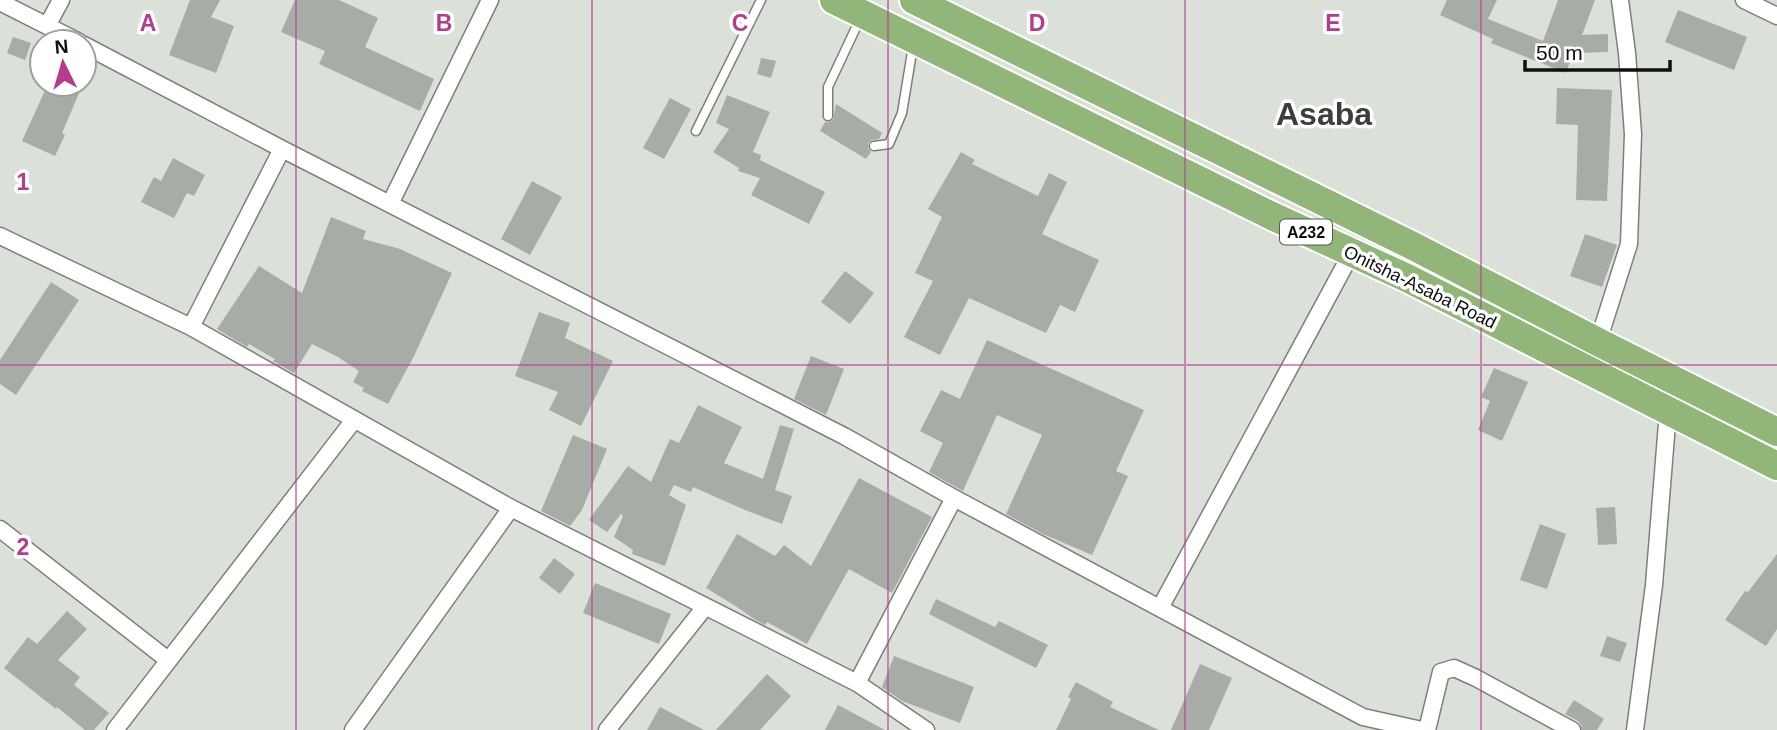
<svg xmlns="http://www.w3.org/2000/svg" width="1777" height="730" font-family="Helvetica,sans-serif">
<rect width="100%" height="100%" fill="#dbe0d9"/>
<path fill="#a8aca6" d="M190 0H220L211 17 234 26 216 73 169 55Z
M295 0H339L378 18 365 47 434 79 420 111 319 64 325 51 281 32Z
M1447 0H1497L1488 19 1543 41 1558 0H1595L1582 35 1608 34V52L1573 53 1566 73 1491 43 1493 39 1440 15Z
M1678 10 1747 37 1734 70 1665 42Z
M13 37 31 43 25 60 7 53Z
M761 58 776 61 771 78 757 74Z
M48 84H83L62 133 65 135 55 156 22 141Z
M1557 88 1612 90 1607 201 1576 200 1578 125 1556 124Z
M727 95 770 112 753 152 761 155 760 160 825 192 809 224 751 195 760 178 738 171 739 168 713 152 729 129 716 123Z
M670 98 691 109 664 159 643 148Z
M836 104 882 133 879 139 872 140 868 143V148L871 152 866 159 820 131 825 122H829L833 120Z
M961 152 975 160 972 164 1038 196 1049 173 1067 182 1042 234 1099 260 1075 312 1060 305 1046 333 969 298 940 355 904 337 933 281 915 273 942 217 928 209Z
M173 158 205 175 194 196 187 193 174 218 141 202 154 177 161 181Z
M532 181 562 197 530 255 501 239Z
M331 217 366 231 363 239 400 249 452 273 414 356 388 404 362 391 364 388 353 382 359 371 338 357 312 344 294 373 273 361 275 359 249 344 247 347 217 329 259 266 302 293Z
M1585 234 1617 245 1602 287 1570 276Z
M845 271 874 293 850 324 821 302Z
M51 282 79 300 16 395 0 384V360Z
M539 312 570 323 565 338 613 361 581 426 549 410 558 392 515 376Z
M987 340 1144 410 1116 471 1128 476 1092 555 1043 534 1006 514 1042 435 997 415 963 491 929 472 943 443 920 431 941 390 960 399Z
M811 356 844 369 826 415 794 399Z
M1494 368 1528 382 1502 441 1478 430 1490 401 1481 397Z
M698 405 742 427 724 463 763 479 780 425 794 429 775 490 792 496 782 524 745 510 693 487 691 492 674 485 669 495 686 505 665 566 632 554 633 550 614 537 623 516 621 514 607 532 589 520 628 466 651 482 670 439 679 443Z
M573 435 607 449 582 510 570 526 541 511Z
M859 478 932 517 892 593 849 569 807 644 767 622 765 625 754 619 737 607 706 588 737 534 775 556 784 545 811 566Z
M1615 507 1617 544 1598 545 1596 508Z
M1540 524 1566 534 1547 589 1520 580Z
M1777 554V629L1766 646 1725 620 1745 591 1748 592Z
M554 558 575 574 560 594 539 578Z
M595 583 671 614 659 644 583 613Z
M936 599 995 627 999 621 1048 645 1036 668 929 614Z
M67 611 87 629 58 660 80 677 74 685 109 713 94 730H85L57 707 56 709 4 668 28 637 37 644Z
M1607 636 1627 643 1620 662 1600 656Z
M894 656 974 687 960 723 902 701 882 687Z
M1200 664 1232 678 1209 730H1171Z
M767 674 791 696 760 730H716Z
M1076 682 1113 702 1110 707 1159 730H1056L1071 699 1068 697Z
M1574 700 1604 719 1597 730H1582L1581 725 1578 721 1565 714Z
M838 705 885 730H825Z
M660 707 704 730H647Z"/>
<g fill="none" stroke-linecap="round" stroke-linejoin="round">
<g stroke="#7c8079" stroke-width="11">
<path id="lane" d="M828 116V87L860 19
M696 131 761 0
M874 146 889 144 902 113 913 46"/>
</g>
<g stroke="#7c8079" stroke-width="19">
<path id="street" d="M1744 0 1777 16
M0 2 79 42
M47 26 61 0
M84 45 282 149 844 436 954 498 1363 717 1422 730
M390 204 490 0
M0 236 191 327 511 508 857 683 926 730
M191 327 282 149
M1598 342 1629 244 1633 134 1627 53 1620 0
M0 529 168 660
M1160 608 1351 254
M857 683 954 498
M115 730 354 420
M353 730 511 508
M607 730 705 607
M1427 730 1441 672 1454 668 1476 678 1572 730
M1635 730 1654 585 1668 411"/>
</g>
<g stroke="#fff" stroke-width="32">
<path id="highway" d="M834 0 1272 216 1407 278 1777 466
M914 0 1413 246 1598 342 1777 432"/>
</g>
<use href="#lane" stroke="#fff" stroke-width="8"/>
<use href="#street" stroke="#fff" stroke-width="16"/>
<use href="#highway" stroke="#92b67a" stroke-width="28"/>
</g>
<path fill="none" stroke="#b53b8d" stroke-width="2" stroke-opacity="0.55" d="M296 0V730M592 0V730M888 0V730M1185 0V730M1481 0V730M0 365H1777"/>
<g text-anchor="middle" dominant-baseline="central" stroke-width="7" stroke-linejoin="round" paint-order="stroke">
<rect fill="#fff" stroke="#565856" stroke-width="2" x="1280" y="219.5" width="52" height="25" rx="5"/>
<g font-size="16" font-weight="bold" fill="#0e100d">
<text x="1306" y="232">A232</text>
</g>
<g font-size="18" fill="#0e100d" stroke="#fff">
<text transform="translate(1420 287) rotate(26)">Onitsha-Asaba Road</text>
</g>
<g font-size="32" font-weight="bold" fill="#3b3f39" stroke="#fff">
<text x="1324" y="114">Asaba</text>
</g>
</g>
<g font-size="23" text-anchor="middle" font-weight="bold" fill="#b53b8d" stroke="#fff" stroke-width="7" stroke-linejoin="round" paint-order="stroke">
<text x="148" y="31">A</text>
<text x="444" y="31">B</text>
<text x="740" y="31">C</text>
<text x="1037" y="31">D</text>
<text x="1333" y="31">E</text>
<text x="23" y="190">1</text>
<text x="23" y="555">2</text>
</g>
<g transform="translate(63 63) rotate(355)"><circle r="33" fill="#ffffff" stroke="#9f9f9e" stroke-width="2"/>
<path d="M0-5L12 26L0 18L-12 26Z" fill="#b53b8d"/>
<text y="-10" font-size="19" font-weight="bold" text-anchor="middle" fill="#0e100d">N</text>
</g>
<path d="M1525 60v10h145v-10" fill="none" stroke="#0e100d" stroke-width="3.5"/>
<text x="1536" y="60" font-size="21" fill="#0e100d" stroke="#ffffff" stroke-width="5" paint-order="stroke">50 m</text>
</svg>
